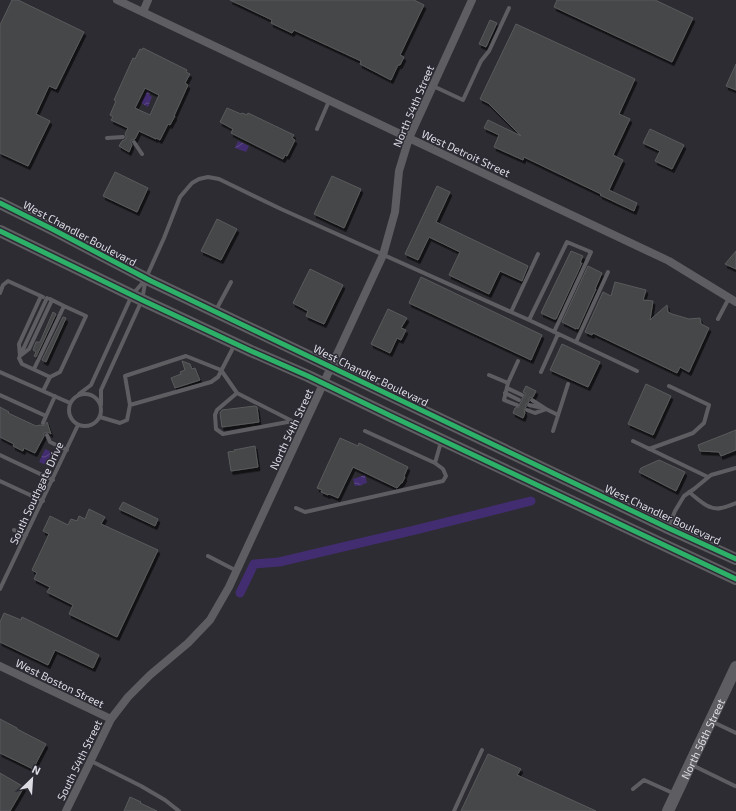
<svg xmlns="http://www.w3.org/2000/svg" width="736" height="811" font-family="'Exo 2',sans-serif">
<defs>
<pattern id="water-waves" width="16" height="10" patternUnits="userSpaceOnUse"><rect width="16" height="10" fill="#432d71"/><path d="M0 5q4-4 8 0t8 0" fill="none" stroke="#5e4b85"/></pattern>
<filter id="shadow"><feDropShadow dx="2" dy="3.5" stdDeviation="0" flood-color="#0009"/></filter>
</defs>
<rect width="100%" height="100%" fill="#2d2c32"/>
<path fill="url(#water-waves)" d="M147 91 150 93 149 95 152 97 148 107 141 103Z
M238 141 249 146 246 152 235 148Z
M45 449 52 452 46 465 39 462Z
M365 475 367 483 363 484V485L355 486 353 479Z"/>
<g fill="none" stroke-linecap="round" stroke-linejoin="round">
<path stroke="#432d71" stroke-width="9" d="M240 593 254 564 279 562 415 530 531 501"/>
</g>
<path fill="#454648" stroke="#595b5c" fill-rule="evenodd" filter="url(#shadow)" d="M12 0H18L84 32 56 89 49 86 36 114 50 121 28 166 0 153V25Z
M230 0H414L424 5 400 55 404 57 400 65H398L391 80 360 64 361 61 294 30 292 33 271 23 272 20Z
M557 0H655L693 18 672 62 554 7Z
M490 20 497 23 486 47 479 44Z
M516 24 635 79 619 114 630 119 613 155 623 160 609 190 637 203 634 211 600 195 601 194 524 157 523 160 494 147 499 135 484 128 488 120 521 136 488 103 480 99Z
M143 48 187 70 186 72 190 74 185 83 188 85 174 116H175L170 125 168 124 160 140 156 138V139L139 131 135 139 131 140V143L132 145 129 152 119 146 122 141 126 139V136L125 134 128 128 111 120 113 117 110 115 116 101 114 100 133 58 135 59 140 49 142 50ZM145 88 159 95 150 115 135 108Z
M736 64V90L726 86Z
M227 108 241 114 242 113 247 115 248 113 294 135 292 138 295 140 287 156 285 155 283 159 231 133 233 129 220 122Z
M650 129 684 145 672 169 655 161 660 151 643 143Z
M115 172 148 188 137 212 103 196Z
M332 176 361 189 344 228 314 214Z
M437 186 450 192 436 222 528 266 522 281 500 271 489 294 449 275 460 252 429 237 418 260 405 254Z
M217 219 237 229 221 260 201 251Z
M571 251 583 256 580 263H582L556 319H554L541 313Z
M736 251V269L725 264Z
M588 266 602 273 595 289H596L578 329 576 328V329L562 322Z
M310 269 343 285 324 324 306 316 308 311 293 303Z
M421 277 542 335 531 360 409 303Z
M615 282 646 290 643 300 653 301 650 320 667 305 668 312 672 314 689 319 700 318 701 324 709 328 689 372 680 367 677 373 593 333 592 335 585 332 603 292 611 296Z
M388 309 407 318 401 328 406 330 401 340 397 338 390 353 371 344Z
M53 312 56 314 36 357 34 356 36 352 33 350 36 342H40Z
M63 317 66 318 46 362 42 360Z
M562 344 600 362 588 387 550 370Z
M182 361 190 364 192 369 195 368 200 380 175 388 171 378 181 374 180 372 185 370Z
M646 384 671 396 653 435 628 424Z
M526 386 536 391 533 397 529 398V402L526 404V407L524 410 525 413 523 418 513 413 515 408 519 407 520 403 522 401V398L525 396V393L523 392Z
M255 406 257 407 259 422 222 427 220 413 222 410Z
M0 407 9 412 8 413 36 426 40 425 44 426 47 422 51 434 48 432 44 433V436L35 453 24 448 23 451 13 446 14 444 0 437Z
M736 430V450L721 456 719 452 700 451 698 445Z
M340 438 358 446 359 443 408 467 404 476 405 477 402 483H401L398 487 397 488 353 467 338 498 329 494 328 495 321 492 322 490 317 488Z
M255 446 258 467 231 471 228 452 235 451 234 450Z
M659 460 685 472 676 491 639 472 641 468Z
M123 502 158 519 155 526 119 509Z
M89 509 105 517 101 524 158 550 117 637 69 614 73 605 47 592 50 587 34 579 37 573 32 570 49 534 43 531 50 516 68 525 71 519 77 521 79 516 85 519Z
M4 613 21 620 22 617 99 655 93 668 55 650 48 665 0 642V622Z
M0 719 17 728V729L46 744 33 769 0 753Z
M488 754 521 769 517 775 596 811H461Z
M0 773 24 787 10 811H0Z
M130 797 141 802 140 803 157 811H124Z"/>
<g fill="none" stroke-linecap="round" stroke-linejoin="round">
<path stroke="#5e5d61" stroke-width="4" d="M433 86 463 100 481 61 489 51 509 8
M317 129 329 101
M107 138 123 137
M134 142 142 154
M0 293 3 285 8 281 43 297
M41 296 19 344 20 356 29 349 52 300
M47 298 19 358 22 364 50 377
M50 299 64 306
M216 310 231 282
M511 312 538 254
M718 319 729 298
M529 320 567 242 591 252 554 332
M576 342 608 272
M34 369 64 306 86 316 60 372 50 377 43 391
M0 372 70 403
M541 372 558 334
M489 375 508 383 518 361
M508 383 504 400 517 405
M507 388 522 395
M237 393 217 410 215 415 216 429 223 434 293 421
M505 393 519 400
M69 410a16 16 0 1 1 32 0a16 16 0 1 1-32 0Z
M79 394 91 385 132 295 145 280
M0 395 46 416 55 396
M532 400 546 409
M101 405V390L142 300 146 278 164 238 180 197 192 183 199 179 208 177 219 179 281 209 529 320 637 371
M130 405 125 376 186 356 221 370 237 393 304 427
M529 405 543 408
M527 410 535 413 546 409 558 415
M100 417 120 423 127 420 130 405 211 382 218 377 235 344
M43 423 46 416
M365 431 435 463
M553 431 568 384
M47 435 50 442 67 450
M633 441 708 477
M649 449 693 433 704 423 709 405 669 386
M0 455 53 480
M0 481 43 501
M689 492C698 499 709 511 721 508 726 507 731 505 736 503
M296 508 305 512 443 481 446 476 443 469 435 463 441 442
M669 526 675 511 684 496 694 489 711 475 736 468
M14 530 26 535
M208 556 237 571
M0 589 78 425
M713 722 736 733
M91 761 141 786 165 800 179 811
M692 765 735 786
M633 789 644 780 675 794
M454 811 482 750"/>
<path stroke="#5e5d61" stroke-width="8" d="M117 0 669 261 736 302
M143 12 148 0
M0 666 111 719
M66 811 111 719 128 697 150 675 188 643 210 620 229 587 383 255 395 212 399 171 409 138 472 0"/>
<g stroke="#5e5d61" stroke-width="12">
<path d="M0 203 52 229 151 281 668 528 736 559"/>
<path d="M0 231 142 300 251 351 308 376 391 416 736 579"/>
<path id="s1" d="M668 811 736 667"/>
</g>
<g stroke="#2c2a34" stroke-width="8">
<path id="cycleway" d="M0 203 52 229 151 281 668 528 736 559
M0 231 142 300 251 351 308 376 391 416 736 579"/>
</g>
<use href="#cycleway" stroke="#2db169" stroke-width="5"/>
</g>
<g text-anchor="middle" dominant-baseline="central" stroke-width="3" stroke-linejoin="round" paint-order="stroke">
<g font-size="11" fill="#dddce3" stroke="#2c2a34">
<text transform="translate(413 106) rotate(-67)">North 54th Street</text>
<text transform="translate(466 153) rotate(25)">West Detroit Street</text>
<text transform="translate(80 233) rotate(28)">West Chandler Boulevard</text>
<text transform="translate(371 375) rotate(26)">West Chandler Boulevard</text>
<text transform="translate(291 429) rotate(-65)">North 54th Street</text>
<text transform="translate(36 493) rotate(-65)">South Southgate Drive</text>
<text transform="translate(663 514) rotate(25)">West Chandler Boulevard</text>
<text transform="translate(60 683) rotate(26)">West Boston Street</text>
<text stroke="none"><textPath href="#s1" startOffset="80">North 56th Street</textPath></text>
<text transform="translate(79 760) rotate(-64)">South 54th Street</text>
</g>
</g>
<g transform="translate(32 779) rotate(25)" stroke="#2c2a34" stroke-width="3" paint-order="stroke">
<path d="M0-3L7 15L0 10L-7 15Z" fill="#dddce3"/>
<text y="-6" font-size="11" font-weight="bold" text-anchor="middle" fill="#dddce3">N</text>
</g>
</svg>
